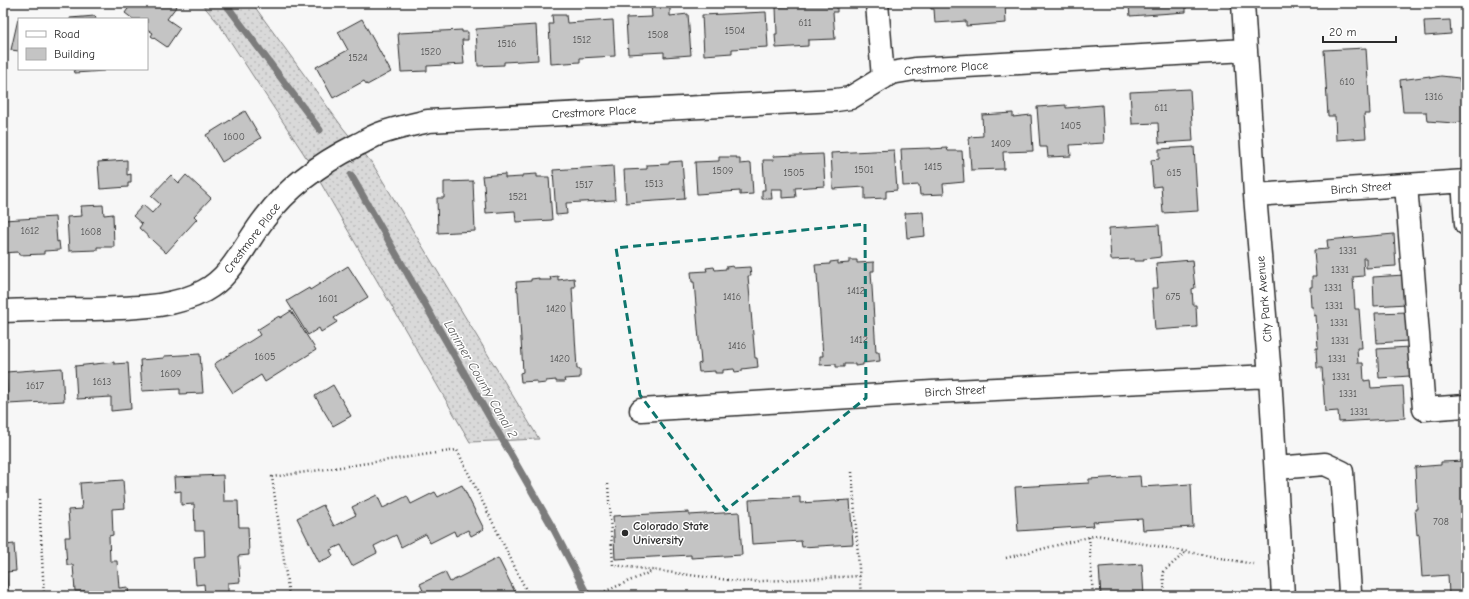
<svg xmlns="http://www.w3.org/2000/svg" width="1469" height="599" font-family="'Comic Neue',sans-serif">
<defs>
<pattern id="grass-dots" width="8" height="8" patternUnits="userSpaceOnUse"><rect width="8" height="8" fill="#d9d9d9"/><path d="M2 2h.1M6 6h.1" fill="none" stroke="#bababa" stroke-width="1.8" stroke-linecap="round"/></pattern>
</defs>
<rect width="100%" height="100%" fill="#f7f7f7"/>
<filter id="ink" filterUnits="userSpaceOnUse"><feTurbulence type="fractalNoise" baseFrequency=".025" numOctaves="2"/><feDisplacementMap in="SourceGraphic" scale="8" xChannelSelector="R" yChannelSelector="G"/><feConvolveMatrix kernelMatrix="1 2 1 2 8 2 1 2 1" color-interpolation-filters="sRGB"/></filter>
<g filter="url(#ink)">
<path fill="url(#grass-dots)" stroke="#828282" d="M201 3H252L343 128 372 163 539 439 470 442 304 154 219 24Z"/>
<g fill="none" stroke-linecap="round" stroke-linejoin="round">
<path stroke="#7b7b7b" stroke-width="7" d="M225 3 320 130
M351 175 554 530 588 596"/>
</g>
<path fill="#c4c4c4" stroke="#2b2b2b" d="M132 3H179L167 19 180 28 167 47 151 36 153 33 147 29V19H133L125 13Z
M670 3V16L688 14 691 55 664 57V52L628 54 626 18 652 17 651 4Z
M800 3H837V12H833L835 39 808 40V46L776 48 775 34H777L776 7 800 5Z
M930 3H1005L1006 23 966 26V21L935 23 934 9H931Z
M1122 3H1186V12L1130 16 1129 6H1122Z
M1461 3H1466V14H1461Z
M766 12 768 47 732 49V53L704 55 702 15Z
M552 15H566L567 23 613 20 615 56 580 58V62L551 64 549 24H553Z
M95 16 96 19H70V18Z
M18 19H19V51L11 50Z
M362 19 391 72 367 85 364 81 333 98 316 67 348 50 338 32Z
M1450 20 1451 34 1425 36 1424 21Z
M536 25 538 60 504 62V65L478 66 476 29Z
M462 30V32H468V40H462L464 64 427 66V71L401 72 398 33Z
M1366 48 1370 114H1364L1366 138 1336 140 1335 116H1328L1324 50Z
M74 69H104V71L75 73Z
M1430 76V78L1441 76 1459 78 1460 82H1466V121L1454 123 1427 121 1426 112H1403L1400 80Z
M1190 89 1193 141 1159 143 1158 123 1132 124 1130 92Z
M1066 105V108L1102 105 1104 143 1070 145 1071 156 1048 157 1047 147H1040L1037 107Z
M245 111 261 138 222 162 206 135Z
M1013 113V117L1031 115 1033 151 1003 152 1004 169 971 170 969 137 983 136 982 115Z
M1194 147 1198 211 1163 213 1161 186 1153 187 1151 160 1159 159V149Z
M930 148V149L947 148 948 151H962L964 182 943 184 944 194 920 195 919 185 903 186 901 149Z
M894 150 897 190 886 191V198L865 199V187L833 189 831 153Z
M823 154 825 186 795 188 796 197 782 198V189H771L772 199H762V190H765L763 160H774L773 156Z
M719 157H737V159H740V164L751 163 753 194 740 195V191L697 194 695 162 719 161Z
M127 160V175L131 174V183H128V187L100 189 98 162Z
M682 161 685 199 626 203 624 170 647 169V165L669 164V162Z
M613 166 615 200 566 203 567 214 556 215 553 170Z
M505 174V178L522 177V175L537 174V177H549L552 220 516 222 515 211 486 213 484 184H483L482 176Z
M171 175 179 183 186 175 211 198 194 216 197 219 166 253 139 228 142 224 133 216 143 205 152 213 160 204 151 196Z
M473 181 475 231 438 233 437 198H444V182Z
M103 205 104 215 113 214 114 247H97V250L69 251 67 217 82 216 81 206Z
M923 212 925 236 907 238 905 213Z
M55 217 57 242 59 241 60 250 44 251V254L19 255 18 252 3 253V220Z
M1159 225 1161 257 1144 259V261H1134V259L1111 260 1109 228Z
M1394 234 1396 266 1366 268V258H1363L1364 276 1353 277 1355 309H1359L1362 348H1357L1358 363H1363L1364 381 1370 380 1371 388 1403 386 1405 418 1339 422 1338 411 1325 412 1322 368H1317L1316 348H1318L1316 315 1314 316 1313 307H1311L1310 287H1312V276H1316L1314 250 1328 249 1327 240Z
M849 260H857V263L874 262V271H871L876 352H879L880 361 863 363V365L855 366V364H844V367H836V364L820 365V356H823L817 274H816L815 265 830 264V262L838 261V264L849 263Z
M1192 260 1195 288 1192 289 1193 305H1196L1197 327 1155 330 1152 288H1158L1156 263Z
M348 266 368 297 334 318 337 322 321 332 319 328 308 335 287 301 309 288 310 290Z
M733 266V268L750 267 751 276H748L755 358H757L758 367 742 369V371L735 372 734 369 723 370V373H715V371L699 372 698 364 701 363 694 282H692L691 272 707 271 706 268 714 267 715 270 726 269V267Z
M1404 275 1406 304 1374 306 1373 277Z
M558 276V280L574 278 575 287H572L577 369H580V378L564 379 565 382H556V380L546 381V383L537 384V381L521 382 520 373 523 372 518 291H517L516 282 531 281V279L539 278V280H551L550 277Z
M291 311 316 350 265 382 261 375 233 393 214 364 260 335 257 330 279 316 280 318Z
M1407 312 1408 341 1377 343 1375 313Z
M1409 347 1410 376 1379 378 1377 349Z
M200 354 203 393 180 394V389L142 391 140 360 164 358V356Z
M114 362V364L128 363 131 409 111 411V397L77 399 75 366Z
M62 368 64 401 8 404 6 372Z
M333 385 351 416 333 426 315 396Z
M1466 461V594L1449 595 1448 575 1422 577 1419 534 1417 535 1415 509H1417L1415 467 1441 465V462Z
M223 475 224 501H238L239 527H248L249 555 238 556 240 582 228 583V594H236V596H192L205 595 204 584 196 585 194 558 205 557 204 531H195L194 504 181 505V491L175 492 174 477Z
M1140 476 1141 487 1191 484 1193 527 1143 530 1142 519 1093 522 1094 526 1018 531 1015 487 1089 483V479Z
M123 480 125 508 112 509 113 535 109 536 110 561H117L119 588 128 587 129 596H85V591H75L73 565H67L65 537H70L68 510 82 509 80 483Z
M462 485 484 529 471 536 468 530 456 536 454 531 430 543 426 534 401 547 396 535 374 546 377 553 352 566 341 545 330 550 333 556 319 562 297 518 323 505 334 526 356 515 352 507 377 495 383 508 407 496 411 504 435 492 438 497Z
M800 497V503L850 500 853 544 802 547 801 541 752 544 749 500Z
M689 512V515L739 512 742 555 691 558V555L615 559 613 516Z
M3 518H4L6 545 14 544 16 571 7 572 8 596H3Z
M498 558 517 596H422L425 595 420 584 445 572 450 582Z
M1142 564 1144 596H1101L1099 567Z"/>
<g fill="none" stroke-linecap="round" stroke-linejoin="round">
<g stroke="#2b2b2b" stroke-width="25">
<path id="minor" d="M877 3 883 78
M1243 3 1255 195 1270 376 1283 596
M1463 181 1466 224
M1406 185 1424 409 1466 406
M1255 195 1466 181
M3 311C33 310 64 309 94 309 130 307 171 309 204 291 233 276 245 243 265 218 289 186 321 163 357 145 364 142 371 137 379 134 394 128 412 125 428 121L836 100 850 98 891 73 915 69 1246 50
M641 410 932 392 1270 376
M1276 468 1325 464 1342 472 1350 592 1348 596"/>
</g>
<path stroke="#2b2b2b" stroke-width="2.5" stroke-dasharray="1 3" stroke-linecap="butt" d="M852 472 861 596
M608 484 613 565 744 582 860 576
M39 499 44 596
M1089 537 1093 596
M1006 558 1097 535 1253 564
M289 596 272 477 457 450 529 596
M594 596 653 571
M1165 596 1163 572 1186 552"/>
<use href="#minor" stroke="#fff" stroke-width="22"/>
</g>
</g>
<path fill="none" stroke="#0f766e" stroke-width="3" stroke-dasharray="8 5" stroke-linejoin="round" d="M865 224 866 398 726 510 640 395 616 248Z"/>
<circle fill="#2b2b2b" stroke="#fff" stroke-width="1.5" cx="625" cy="533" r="4"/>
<g text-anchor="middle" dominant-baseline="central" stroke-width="3" stroke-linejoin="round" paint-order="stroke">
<g font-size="10" fill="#515151">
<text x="805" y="23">611</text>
<text x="735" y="31">1504</text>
<text x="658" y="35">1508</text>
<text x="582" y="40">1512</text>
<text x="507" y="44">1516</text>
<text x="431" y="52">1520</text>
<text x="358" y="58">1524</text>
<text x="1347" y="82">610</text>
<text x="1434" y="97">1316</text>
<text x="1161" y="108">611</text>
<text x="1071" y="126">1405</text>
<text x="234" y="137">1600</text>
<text x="1001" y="144">1409</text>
<text x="933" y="167">1415</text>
<text x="864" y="170">1501</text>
<text x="723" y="171">1509</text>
<text x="794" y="173">1505</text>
<text x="1174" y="173">615</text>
<text x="654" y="184">1513</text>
<text x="584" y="185">1517</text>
<text x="518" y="197">1521</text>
<text x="30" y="231">1612</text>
<text x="91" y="232">1608</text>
<text x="1348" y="251">1331</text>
<text x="1340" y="270">1331</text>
<text x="1333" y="288">1331</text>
<text x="856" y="291">1412</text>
<text x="732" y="297">1416</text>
<text x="1173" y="297">675</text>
<text x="328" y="299">1601</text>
<text x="1334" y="306">1331</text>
<text x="556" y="309">1420</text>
<text x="1339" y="323">1331</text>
<text x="859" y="340">1412</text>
<text x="1340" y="341">1331</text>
<text x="737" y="346">1416</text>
<text x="265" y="357">1605</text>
<text x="560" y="359">1420</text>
<text x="1337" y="359">1331</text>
<text x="171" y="374">1609</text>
<text x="1341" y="377">1331</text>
<text x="102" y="382">1613</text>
<text x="35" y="386">1617</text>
<text x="1348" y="394">1331</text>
<text x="1359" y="412">1331</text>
<text x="1441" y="522">708</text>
</g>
<g font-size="12" fill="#2b2b2b" stroke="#fff">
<text transform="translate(946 68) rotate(-4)">Crestmore Place</text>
<text transform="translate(594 112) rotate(-3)">Crestmore Place</text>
<text transform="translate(1361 188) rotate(-4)">Birch Street</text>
<text transform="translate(252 238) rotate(-53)">Crestmore Place</text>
<text transform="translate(1264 299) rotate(-95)">City Park Avenue</text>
<text transform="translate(955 391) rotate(-3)">Birch Street</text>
</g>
<g font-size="12" font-weight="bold" fill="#2b2b2b" stroke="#fff" text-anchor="start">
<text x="633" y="526">Colorado State<tspan x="633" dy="14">University</tspan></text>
</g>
<g font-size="13" font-style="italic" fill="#5a5a5a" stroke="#fff">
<text transform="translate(481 379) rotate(60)">Larimer County Canal 2</text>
</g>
</g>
<rect width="1469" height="599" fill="none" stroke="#fff" stroke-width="16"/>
<rect x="8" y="8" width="1453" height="583" fill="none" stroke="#2b2b2b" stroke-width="1.5" filter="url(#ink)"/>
<rect x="18" y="18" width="130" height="52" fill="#ffffff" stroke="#aaaaaa"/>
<rect x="26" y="31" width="20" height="6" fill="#ffffff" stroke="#aaaaaa"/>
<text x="54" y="38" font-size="12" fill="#2b2b2b">Road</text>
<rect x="26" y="48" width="20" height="12" fill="#c4c4c4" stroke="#aaaaaa"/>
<text x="54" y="58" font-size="12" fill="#2b2b2b">Building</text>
<path d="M1323 36v6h73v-6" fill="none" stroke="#2b2b2b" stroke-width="2"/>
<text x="1329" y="36" font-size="12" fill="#2b2b2b" stroke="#ffffff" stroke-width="3" paint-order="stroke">20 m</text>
</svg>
